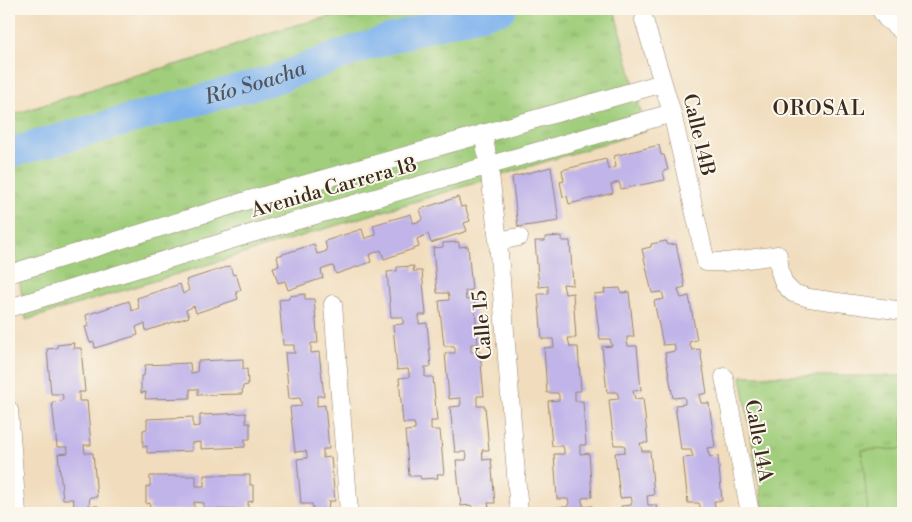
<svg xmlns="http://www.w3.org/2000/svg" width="912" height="522" font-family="'Libre Bodoni',serif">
<defs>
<pattern id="grass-tufts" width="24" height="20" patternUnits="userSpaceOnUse" patternTransform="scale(1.25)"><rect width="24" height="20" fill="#a0ce7b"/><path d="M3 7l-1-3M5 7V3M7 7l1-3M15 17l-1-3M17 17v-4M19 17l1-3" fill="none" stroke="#8bb16a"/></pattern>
</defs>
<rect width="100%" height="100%" fill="#fbf7ec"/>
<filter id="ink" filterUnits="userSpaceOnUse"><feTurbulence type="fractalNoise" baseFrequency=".02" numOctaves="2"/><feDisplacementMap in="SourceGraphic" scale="10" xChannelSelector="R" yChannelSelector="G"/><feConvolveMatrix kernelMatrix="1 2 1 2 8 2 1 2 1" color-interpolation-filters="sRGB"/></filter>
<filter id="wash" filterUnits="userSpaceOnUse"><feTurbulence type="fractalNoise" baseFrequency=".0096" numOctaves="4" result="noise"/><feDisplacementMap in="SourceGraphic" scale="20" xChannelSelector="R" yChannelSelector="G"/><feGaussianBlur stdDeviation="1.12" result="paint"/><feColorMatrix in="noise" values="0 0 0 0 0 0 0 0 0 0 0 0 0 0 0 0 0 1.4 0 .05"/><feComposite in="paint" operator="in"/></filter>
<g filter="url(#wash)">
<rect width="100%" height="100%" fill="#f1ddbd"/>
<path fill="url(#grass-tufts)" stroke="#6e7c4c" d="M359 9H614L646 131 26 320 9 218V116L133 76 204 57 277 30Z
M741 376H903V513H764Z"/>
<path fill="#a0ce7b" stroke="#6e7c4c" d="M903 449V513H868L862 450Z"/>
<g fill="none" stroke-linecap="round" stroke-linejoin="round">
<path stroke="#7fb3ed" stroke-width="30" id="s1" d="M9 153 275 79 354 50 428 27 502 9"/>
</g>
<g id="blocks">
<path fill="#c0b4e9" d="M659 145 661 155H664L668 170 663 171 665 180 621 189 619 182 615 183 611 185 613 193 569 204 567 196 563 197 560 182 564 181 562 170 606 159 608 169 613 168 616 167 614 156Z
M551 167 559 221 518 227 512 177Z
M458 197 461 207 465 206 470 221 464 223 467 231 431 243 428 234 417 239 419 247 384 259 381 250 369 255 371 262 336 274 333 266 326 268 321 270 323 278 288 290 285 281 278 283 273 267 279 266 277 256 314 244 317 254 321 253 327 251 325 241 362 229 365 239 369 237 376 235 373 225 411 214 413 223 418 222 423 219 420 209Z
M562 236V241H570L573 285 563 284 565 294 573 293 576 338H568L570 347H578L581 391H575V401H583L586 445H580V454L589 453 592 497 582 498V502L584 507 592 506 593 513H558L557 507H567L569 503 568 499H557L554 454H564V450L563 446H552L548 401 559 400V396L558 393H547L544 348 554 347 553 339H542L538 294H548V286L539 287 535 241H545V237Z
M666 241 668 245 676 244 685 287 678 289 679 293 681 298 689 296 697 340 689 342 692 350 700 349 707 393 699 395 701 403H709L715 447 707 448 708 452 710 457 718 456 722 501H714L715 506 717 510 725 509 726 513H691V511L701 510 699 503H688L683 458 693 457 691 450H681L675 405 685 404V400L684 397 673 398 665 353 675 351V348L674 344 663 345 654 301 664 299 663 295 662 292 652 293 642 249 651 247V244Z
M459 242V247L468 246 472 290 465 291 466 300 474 299 478 344H471V352H480L484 396H477V406H485L489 450H482L483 460 491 459 495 503H488L489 507 473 509 471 505 461 506 456 460H466L467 455 465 452H455L450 407 460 406 461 402 460 398 449 399 445 353H455V349L454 346H444L439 301 449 300V296L448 293H437L433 248 443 247V243Z
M230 266 233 275 236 274 241 290 236 291 238 299 196 313 194 306 186 310 189 317 146 331 145 324 140 325 136 327 138 335 95 348 94 342 90 343 85 327 88 326 86 315 129 301 132 311 139 308 137 298 180 284 183 294 189 290 186 280Z
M414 266 413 271H422L426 315H419V324L427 323 431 367H425V377H433L437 421H431V430H440L444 474H437L438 478 421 479 420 476H409L405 431 415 430V426L414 423H403L399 378 409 377V373L408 369 397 370 393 325 403 324V320L402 317H391L387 272 397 271V267Z
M620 288 621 293 629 292 634 337H627V341L628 346H637L641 390 633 391 635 399 643 398 648 443H640L642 451H650L654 495 647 496 648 505H656L657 513H622L621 506 631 505 632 501 631 497 620 498 615 453 625 452V448L624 445H614L609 400 619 399 617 392H607L602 347 612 346 610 339H600L594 294 605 293 604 289Z
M305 294V299H314L318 343H311V353L319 352 324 396H317V406L325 405 329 449H323V458L331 457 335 501H329L328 511 337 510V513H302V511H312L313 507 312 504H301L297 459 307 458V455L306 451 295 452 290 407 301 406V402L300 398 289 399 285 353H295L294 349V345H283L279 300 289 299V296Z
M74 343 73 348H81L85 392H79V401H87L91 445H84L85 453H93L97 497H90L89 506H98L99 513H64L63 507H73L74 503 73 499H63L58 454 68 453V451L67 447H57L52 402 62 401 63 397 62 394H51L47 349 57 348V345Z
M243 359V369H247L248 385 243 386 242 394 198 395V389H190V398L145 399 146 392 141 393V376H144L145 365 190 363 191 373 197 372 198 361Z
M246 413V423H250V439H245V447L201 449V442L192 443V451L147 453V446L143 447V430L147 429V419L193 417V427L200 426V415Z
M204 475H250V485H253V501L248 502V510L203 509 204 503 194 502V510H149L150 503 146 504V487L150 486V476H196V486H204Z"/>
</g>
</g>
<g filter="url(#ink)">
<use href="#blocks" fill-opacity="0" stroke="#96846e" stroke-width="1"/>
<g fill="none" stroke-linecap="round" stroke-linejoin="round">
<g stroke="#96846e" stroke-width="19">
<path id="minor" d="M880 9 887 19 903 32
M644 20 672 113 706 262H726L778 255 780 272 784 284 793 293 809 298 903 311
M483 133 489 166 498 241 519 513
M498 241 519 237
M9 274 249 200 663 83
M333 304 349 513
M9 308 253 233 672 113
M724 377 750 513
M9 410 17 513"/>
</g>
<use href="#minor" stroke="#fff" stroke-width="18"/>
</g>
</g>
<g text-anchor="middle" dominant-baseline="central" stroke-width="4" stroke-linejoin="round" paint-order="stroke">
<g font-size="20" fill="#3b2a1e" stroke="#fbf7ec">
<text transform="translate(698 135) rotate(77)">Calle 14B</text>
<text transform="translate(334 188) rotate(-16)">Avenida Carrera 18</text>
<text transform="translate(483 325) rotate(-95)">Calle 15</text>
<text transform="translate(758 441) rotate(80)">Calle 14A</text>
</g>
<g font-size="21" font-style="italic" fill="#4f535c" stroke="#fbf7ec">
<text stroke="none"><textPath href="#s1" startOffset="256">Río Soacha</textPath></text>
</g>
<g font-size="21" letter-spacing="1" fill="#3b2a1e" stroke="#fbf7ec">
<text x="819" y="109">OROSAL</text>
</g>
</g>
<rect width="912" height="522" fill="none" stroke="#fbf7ec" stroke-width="30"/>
</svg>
